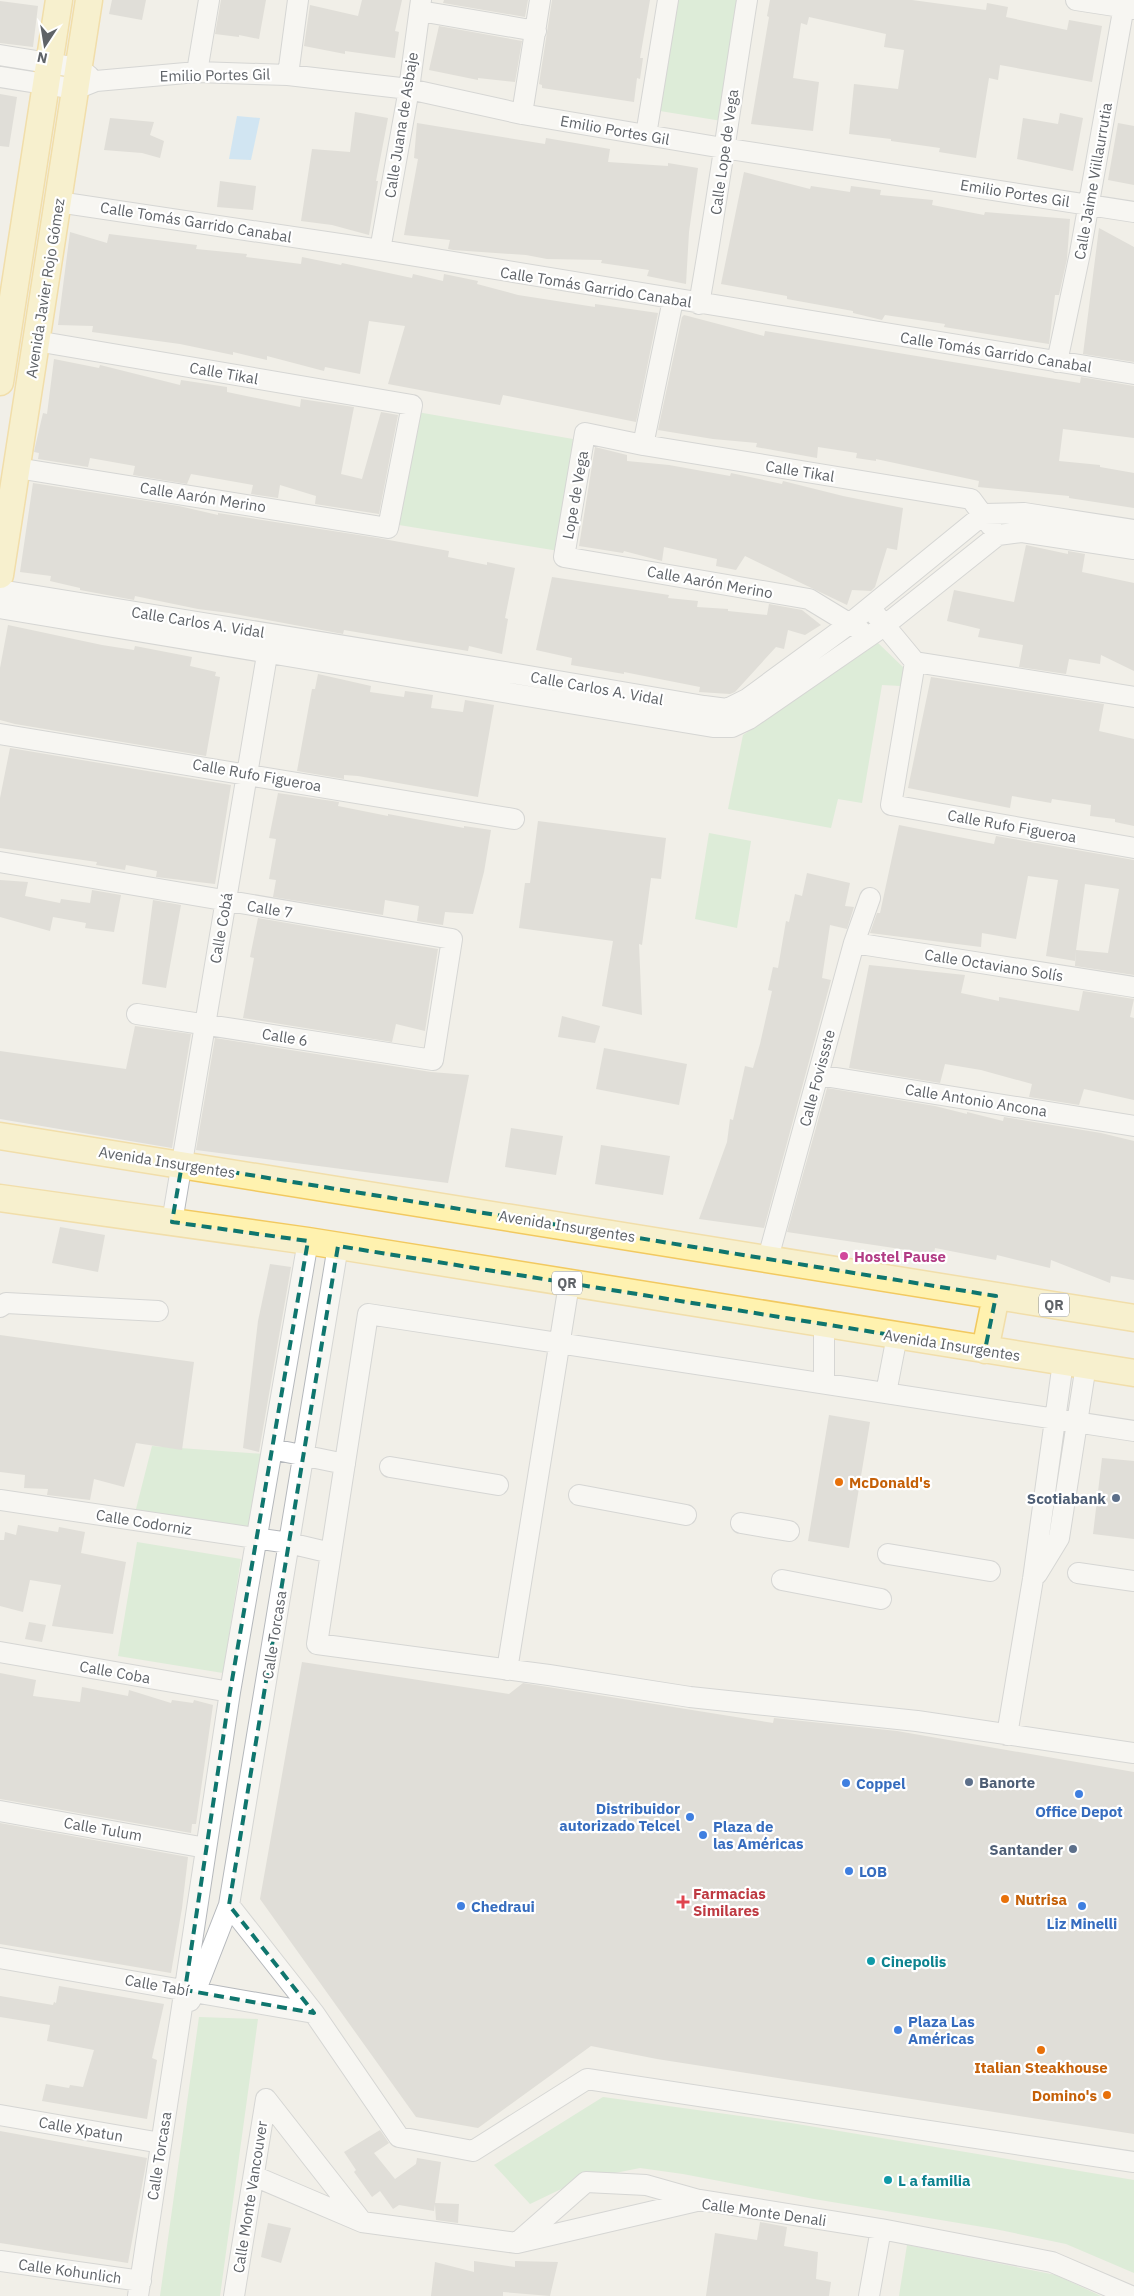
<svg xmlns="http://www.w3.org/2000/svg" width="1134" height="2296" font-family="'IBM Plex Sans',sans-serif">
<rect width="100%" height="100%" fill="#f1efe8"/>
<path fill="#c5e8c5" d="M678 0H739L722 121 660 111Z
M417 412 573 439 559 551 399 525Z
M878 643 905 669 901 686 882 685 862 803 838 799 831 828 728 809 743 735Z
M709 833 751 841 737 928 695 919Z
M152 1446 264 1454 249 1530 135 1513Z
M137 1542 241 1559 223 1673 118 1656Z
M199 2017 258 2019 220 2296H160Z
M603 2097 791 2123 1134 2180V2273L1066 2244 995 2229 814 2199 683 2174 640 2168 580 2180 530 2204 494 2165Z
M907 2245 1056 2275 1101 2296H899Z"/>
<path fill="#aadaff" d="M237 116 260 118 251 160 229 159Z"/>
<path fill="#cccac5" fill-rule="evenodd" d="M112 0H146L142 20 109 14Z
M221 0H266L259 39 239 35V37L215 34Z
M362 0H402L395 31 399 32 395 58 345 51V54L304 46 310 5 358 16Z
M444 0H528L525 17 443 3Z
M552 0H650L640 58H643L640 79 637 78 634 102 542 88V85L539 84Z
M770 0H912L986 10 987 3 1008 7 1006 17 1067 30 1069 20 1102 26 1092 82 1000 65 998 80 989 78 976 158 939 152 940 148 891 141V139L849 134 854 84 898 89 904 50 884 47 886 34 809 17 807 25 801 23 793 78 819 82 813 131 751 124 769 17 767 16Z
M0 1 38 6 33 47 0 43Z
M439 26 522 41 515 82 478 78V80L429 70Z
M0 94 17 97 9 147 0 146Z
M355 112 388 118 376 181H378L369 235 332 225 301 221 312 149 350 152Z
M1060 113 1083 118 1073 171 1017 159 1023 118 1058 124Z
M110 118 154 122 150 135 164 141 160 158 142 153 104 150Z
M417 123 545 144 546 138 610 149 608 162 668 166V163L698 168 689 232 686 284 647 276 649 270 601 263 602 260 547 259 526 255 453 250 448 249 450 240 404 235 418 159 414 158Z
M1118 123 1134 126V185L1108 180Z
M744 172 810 189 811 186 850 192 851 186 881 190 880 195 933 200 932 205 984 215 985 212 1070 219 1067 259 1059 295H1055L1049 344 944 327 945 324 885 315 882 320 853 313V311L787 299V296L721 284Z
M220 181 256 186 253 210 217 207Z
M1099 228 1134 247V362L1083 354Z
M70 232 107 243 109 234 197 245 196 249 247 254 246 257 301 264 302 257 341 265 342 263 412 278 413 274 443 281 444 274 478 281 477 284 518 295 595 307V304L658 313 636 422 503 395 500 405 388 384 405 326 369 321 360 374 325 367 324 371 267 356V360L233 352V355L180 344 92 332 93 326 58 325Z
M684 315 764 336 765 331 1080 383 1081 377 1134 386V438L1063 429 1059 461 1100 465V467L1134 473V508L1069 498V496L978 487 979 481 876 459V461L856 458 857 453 818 447 817 458 756 447 757 443 713 439 658 430 682 317Z
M54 359 99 368 100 365 180 385 181 380 227 387V392L300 407 301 399 354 407 341 474 362 479 381 412 398 415 379 514 315 504 316 496 280 485 278 498 251 494 253 485 191 474 187 484 133 475 135 466 90 458 88 467 38 459 39 453 34 452 36 443 43 413 47 414Z
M595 447 627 455V461L669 465 730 476 731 473 782 484 783 481 843 496 903 508 897 550 887 548 875 587 871 591 852 590 847 605 745 556 736 570 716 566 717 559 664 547 662 561 624 551 623 553 579 546Z
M33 483 179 506 218 515V513L378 538 449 551 448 557 487 565V562L515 568 505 618 508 619 502 654 469 646 468 651 344 630 343 634 229 613 198 609 135 596 134 600 80 590V588L50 581 51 576 20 572Z
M1026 545 1068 554V551L1085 554 1082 572 1134 583V671L1101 655 1100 664 1069 659 1066 674 1019 667 1023 645 978 637 980 629 947 621 954 590 1014 602Z
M552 577 669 595 668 598 698 601 697 607 728 609V611L767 615 769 604 802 610 821 625 805 635 788 630 784 649 776 647 735 692 730 694 699 692 700 687 624 672V674L571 665 572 658 536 650Z
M8 625 102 645 134 650 135 646 192 657 190 666 216 672 215 676 220 677 206 756 15 724 0 720V668Z
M318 674 371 686 370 692 404 697 405 691 433 695 431 708 463 712 465 700 494 705 478 797 358 776 344 775V779L297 771 312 689H315Z
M931 677 1104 704 1099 731 1134 739V826L1115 822V819L1090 816 1091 805 1052 799 1051 803 1012 796 1010 808 908 788Z
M10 748 231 785 215 884 156 877 157 871 126 865 125 870 96 865 97 862 0 848V798Z
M278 793 339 802 338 806 388 816V814L464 828V826L491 830 484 872 473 914 445 912 443 925 417 921 419 906 385 900 383 915 273 897 276 880 269 879 276 839 269 838Z
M538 821 666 838 661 879 651 878 642 945 639 944 642 1015 602 1006 613 941 519 928 525 883H530Z
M899 825 994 844 996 836 1134 860V975L1075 966 1076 950 1075 961 1046 956 1058 880 1028 876 1016 939 982 933 981 947 870 933 877 913H880ZM1085 884 1119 889 1108 953 1076 950Z
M807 873 850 883 845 906 854 907 847 929 830 925 822 978 831 980 764 1228 699 1219 727 1142 730 1119 733 1120 745 1066 753 1068 760 1044 772 991 768 990 773 967 778 968 786 921 789 922 795 894 802 896Z
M0 880 28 882 25 896 60 903 61 899 90 903 92 890 121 895 114 932 85 928 86 923 53 917 50 931 0 917Z
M153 900 181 905 166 988 142 984Z
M258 918 438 949 425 1031 396 1024 392 1042 243 1018 254 958 250 957Z
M869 965 965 975 961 993 999 1001V997L1079 1011 1083 991 1134 999 1130 1017 1134 1018V1100L1084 1089 1079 1105 1029 1097 1032 1084 981 1070 945 1064 940 1083 849 1068Z
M562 1016 600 1026 595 1043 558 1037Z
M135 1026 191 1034 172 1148 0 1119V1051L126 1069Z
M215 1038 431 1072 469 1075 448 1183 196 1150Z
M604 1048 687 1064 679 1105 596 1089Z
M827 1088 935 1106 967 1114V1112L1003 1121 1004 1117 1101 1133 1134 1141V1280L1111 1276 1110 1283 1051 1260 1050 1268 997 1255 996 1260 935 1248 934 1254 787 1232Z
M511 1128 563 1136 556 1175 505 1167Z
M601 1145 670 1156 663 1195 595 1184Z
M60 1227 105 1235 98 1272 52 1263Z
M270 1264 291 1267 259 1452 243 1448 258 1321Z
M0 1335 194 1362 182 1450 136 1443 124 1487 94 1479 90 1500 47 1495 48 1489 24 1488 25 1475 0 1472Z
M829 1415 870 1422 849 1548 808 1541Z
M1102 1458 1134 1461V1539L1093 1534Z
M18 1525 58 1532 59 1527 85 1532 81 1553 126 1562 113 1634 52 1626 61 1585 30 1580 23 1612 0 1606V1540H4L5 1532 16 1535Z
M29 1622 46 1625 42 1642 25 1639Z
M302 1662 509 1694 523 1683 773 1723 774 1718 897 1731 1134 1772V2134L657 2059 591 2046 478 2128 416 2117 260 1899Z
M0 1673 36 1680 33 1696 80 1702 82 1687 128 1696 129 1690 171 1703 172 1700 193 1703 194 1700 213 1705 196 1824H192L191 1833 0 1799Z
M0 1823 188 1857 182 1908 171 1973 0 1944Z
M59 1986 164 2004 152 2058 157 2060 147 2119 42 2101 46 2084 69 2088 70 2085 83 2087 94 2050 47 2041 50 2025 0 2017V1996L53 2005 54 2002 56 2003Z
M380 2130 389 2143 374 2153 395 2179 416 2164 417 2158 441 2162 435 2203 459 2204 458 2223 436 2220 435 2204 434 2211 399 2205 393 2209 380 2191 372 2197 354 2172 356 2170 344 2152Z
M0 2131 147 2158 128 2263 0 2243Z
M760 2222 787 2227 784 2246 818 2252 816 2279 831 2282 829 2296H706L715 2233 757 2240Z
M268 2223 291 2228 281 2263 261 2257Z
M474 2261 515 2267V2261L558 2262 550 2296 503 2292V2296H431L435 2262 474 2272Z"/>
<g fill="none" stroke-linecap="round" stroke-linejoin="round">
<g stroke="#b5b8bc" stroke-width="22">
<path id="minor" d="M1076 0 1134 9
M420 11 536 31
M0 55 79 68 89 76
M197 72 209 0
M288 75 298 0
M0 77 76 89 96 81 197 72 288 75 409 89 522 114 723 148 1134 212
M522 114 540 0
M646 135 668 0
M58 202 380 250 1134 374
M380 250 409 89 421 0
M699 304C717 203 731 101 747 0
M1057 362 1080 253 1125 0
M643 445 673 300
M17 468 388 528 412 405 36 341
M0 590 517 674 704 706 727 709 747 699 848 625 984 514 1024 513 1134 530
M0 608 713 727H732L749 719 884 626 998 535 1022 532 1134 549
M876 615 915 662 1134 697
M860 630 809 599 564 557 585 433 643 445 971 499 991 526
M915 662 891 805 1134 848
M0 734 514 819
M0 862 452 939 433 1060 137 1014
M854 943 1134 987
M818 1075 1134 1126
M172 1222 269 643
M768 1258 854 943 870 898
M0 1307 6 1303 158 1311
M824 1324V1383
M886 1393 897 1336
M1134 1431 368 1314 317 1644 549 1675 690 1697 917 1721 1134 1753
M272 1449 345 1464
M390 1467 498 1485
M579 1495 686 1515
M0 1500 289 1543 331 1553
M741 1523 789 1531
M888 1554 990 1571
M1078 1573 1134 1581
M1037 1574 1059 1538 1086 1365
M782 1580 881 1599
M0 1652 230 1692
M507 1670 569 1284
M1007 1735 1033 1579 1063 1362
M0 1811 206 1848
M229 1905 314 2013 399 2137 473 2151 587 2079 1134 2162
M0 1958 314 2013
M190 2001 195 1992 229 1905 338 1246
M266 2099 360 2219
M0 2115 161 2143
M254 2176 362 2222 517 2243 701 2200 881 2229 1052 2262 1131 2296
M519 2241 586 2182 646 2185 699 2200
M0 2261 141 2281
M138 2296 230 1692 308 1241
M234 2296 266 2099
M869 2296 881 2229"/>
</g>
<g stroke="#f2c960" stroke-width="29">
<path id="major" d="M0 382 59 0
M0 575 89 0
M0 1136 1134 1318
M0 1198 308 1241 1134 1373
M985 1350 996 1296"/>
</g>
<use href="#minor" stroke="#fff" stroke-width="20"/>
<use href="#major" stroke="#fff2af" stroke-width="26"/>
</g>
<path d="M0 0H1134V2296H0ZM182 1164 996 1296 985 1350 338 1246 229 1905 314 2013 185 1990 230 1692 308 1241 172 1222Z" fill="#f1efe8" fill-opacity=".55" fill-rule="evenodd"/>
<path fill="none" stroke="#0f766e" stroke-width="4" stroke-dasharray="10 6" stroke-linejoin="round" d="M182 1164 996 1296 985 1350 338 1246 229 1905 314 2013 185 1990 230 1692 308 1241 172 1222Z"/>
<circle fill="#d1479c" stroke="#fff" stroke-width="2" cx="844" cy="1256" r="5"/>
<g fill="#e8710a" stroke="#fff" stroke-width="2">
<circle cx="839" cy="1482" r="5"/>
<circle cx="1005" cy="1899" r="5"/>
<circle cx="1041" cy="2050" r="5"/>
<circle cx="1107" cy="2095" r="5"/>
</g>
<g fill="#5c6f8a" stroke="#fff" stroke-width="2">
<circle cx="1116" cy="1498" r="5"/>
<circle cx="969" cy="1782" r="5"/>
<circle cx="1073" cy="1849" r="5"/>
</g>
<g fill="#3f7fe0" stroke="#fff" stroke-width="2">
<circle cx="846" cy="1783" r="5"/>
<circle cx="1079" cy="1794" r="5"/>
<circle cx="690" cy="1817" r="5"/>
<circle cx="703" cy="1835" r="5"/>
<circle cx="849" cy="1871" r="5"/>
<circle cx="461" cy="1906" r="5"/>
<circle cx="1082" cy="1906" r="5"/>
<circle cx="898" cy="2030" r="5"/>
</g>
<path fill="#e0444e" stroke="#fff" stroke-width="2" d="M680.5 1894.5h5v5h5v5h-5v5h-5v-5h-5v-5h5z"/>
<g fill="#0f9aa8" stroke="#fff" stroke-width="2">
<circle cx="871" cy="1961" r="5"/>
<circle cx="888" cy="2180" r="5"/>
</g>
<g text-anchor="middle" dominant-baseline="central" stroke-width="4.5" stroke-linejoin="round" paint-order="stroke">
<g fill="#fff" stroke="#8f9295" stroke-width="1">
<rect x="552" y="1271.5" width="30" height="23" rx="4"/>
<rect x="1039" y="1293.5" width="30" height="23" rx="4"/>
</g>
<g font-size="14" font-weight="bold" fill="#5f6368">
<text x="567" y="1283">QR</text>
<text x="1054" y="1305">QR</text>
</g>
<g font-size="15" fill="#5f6368" stroke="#fff">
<text transform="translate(215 75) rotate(-1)">Emilio Portes Gil</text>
<text transform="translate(401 125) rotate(-81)">Calle Juana de Asbaje</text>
<text transform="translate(615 130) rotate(10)">Emilio Portes Gil</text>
<text transform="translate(724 152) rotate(-82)">Calle Lope de Vega</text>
<text transform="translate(1093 181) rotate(-80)">Calle Jaime Viillaurrutia</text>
<text transform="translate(1015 193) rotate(9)">Emilio Portes Gil</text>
<text transform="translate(196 222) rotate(9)">Calle Tomás Garrido Canabal</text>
<text transform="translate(596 287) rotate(9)">Calle Tomás Garrido Canabal</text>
<text transform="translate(45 288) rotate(-81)">Avenida Javier Rojo Gómez</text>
<text transform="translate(996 352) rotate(9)">Calle Tomás Garrido Canabal</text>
<text transform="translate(224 373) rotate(10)">Calle Tikal</text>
<text transform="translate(800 471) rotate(9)">Calle Tikal</text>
<text transform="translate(575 495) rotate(-80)">Lope de Vega</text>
<text transform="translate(203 497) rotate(9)">Calle Aarón Merino</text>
<text transform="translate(710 582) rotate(10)">Calle Aarón Merino</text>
<text transform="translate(198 622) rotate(9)">Calle Carlos A. Vidal</text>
<text transform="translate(597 688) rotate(10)">Calle Carlos A. Vidal</text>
<text transform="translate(257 775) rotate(10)">Calle Rufo Figueroa</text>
<text transform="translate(1012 826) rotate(10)">Calle Rufo Figueroa</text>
<text transform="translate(270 909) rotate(9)">Calle 7</text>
<text transform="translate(221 928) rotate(-80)">Calle Cobá</text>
<text transform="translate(994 965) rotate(9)">Calle Octaviano Solís</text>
<text transform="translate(285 1037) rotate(9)">Calle 6</text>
<text transform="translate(817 1078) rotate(-75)">Calle Fovissste</text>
<text transform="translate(976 1100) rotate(9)">Calle Antonio Ancona</text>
<text transform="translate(167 1162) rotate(9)">Avenida Insurgentes</text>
<text transform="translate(567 1226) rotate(9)">Avenida Insurgentes</text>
<text transform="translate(952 1345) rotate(9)">Avenida Insurgentes</text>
<text transform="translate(144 1522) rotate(9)">Calle Codorniz</text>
<text transform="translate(274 1635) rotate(-81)">Calle Torcasa</text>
<text transform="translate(115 1672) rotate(10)">Calle Coba</text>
<text transform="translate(103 1829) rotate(10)">Calle Tulum</text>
<text transform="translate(157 1985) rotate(10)">Calle Tabí</text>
<text transform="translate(81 2129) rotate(10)">Calle Xpatun</text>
<text transform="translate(159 2156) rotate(-81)">Calle Torcasa</text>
<text transform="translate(250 2197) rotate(-81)">Calle Monte Vancouver</text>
<text transform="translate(764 2212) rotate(8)">Calle Monte Denali</text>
<text transform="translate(70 2271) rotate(8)">Calle Kohunlich</text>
</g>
<g font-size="15" font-weight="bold" fill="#b23c85" stroke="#fff" text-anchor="start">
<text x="854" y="1256">Hostel Pause</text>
</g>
<g font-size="15" font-weight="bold" fill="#c56008" stroke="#fff" text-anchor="start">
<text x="849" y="1482">McDonald's</text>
<text x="1015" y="1899">Nutrisa</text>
<text x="1041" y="2067" text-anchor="middle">Italian Steakhouse</text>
<text x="1097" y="2095" text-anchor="end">Domino's</text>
</g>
<g font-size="15" font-weight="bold" fill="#4e5e75" stroke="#fff" text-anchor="end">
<text x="1106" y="1498">Scotiabank</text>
<text x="979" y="1782" text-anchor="start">Banorte</text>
<text x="1063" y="1849">Santander</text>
</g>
<g font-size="15" font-weight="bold" fill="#366cbe" stroke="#fff" text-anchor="start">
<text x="856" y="1783">Coppel</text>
<text x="680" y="1808" text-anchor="end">Distribuidor<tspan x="680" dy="17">autorizado Telcel</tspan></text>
<text x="1079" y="1811" text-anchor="middle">Office Depot</text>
<text x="713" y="1826">Plaza de<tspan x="713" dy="17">las Américas</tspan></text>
<text x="859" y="1871">LOB</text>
<text x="471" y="1906">Chedraui</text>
<text x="1082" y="1923" text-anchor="middle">Liz Minelli</text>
<text x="908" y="2021">Plaza Las<tspan x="908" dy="17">Américas</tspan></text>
</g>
<g font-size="15" font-weight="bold" fill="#be3a42" stroke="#fff" text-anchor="start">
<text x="693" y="1893">Farmacias<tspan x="693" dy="17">Similares</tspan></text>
</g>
<g font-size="15" font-weight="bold" fill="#0d838f" stroke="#fff" text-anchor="start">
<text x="881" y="1961">Cinepolis</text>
<text x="898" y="2180">L a familia</text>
</g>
</g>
<g transform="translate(45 45) rotate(192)" stroke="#ffffff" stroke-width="4" paint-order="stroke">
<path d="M0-4L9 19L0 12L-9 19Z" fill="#5f6368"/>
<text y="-8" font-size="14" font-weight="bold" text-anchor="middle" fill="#5f6368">N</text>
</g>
</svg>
